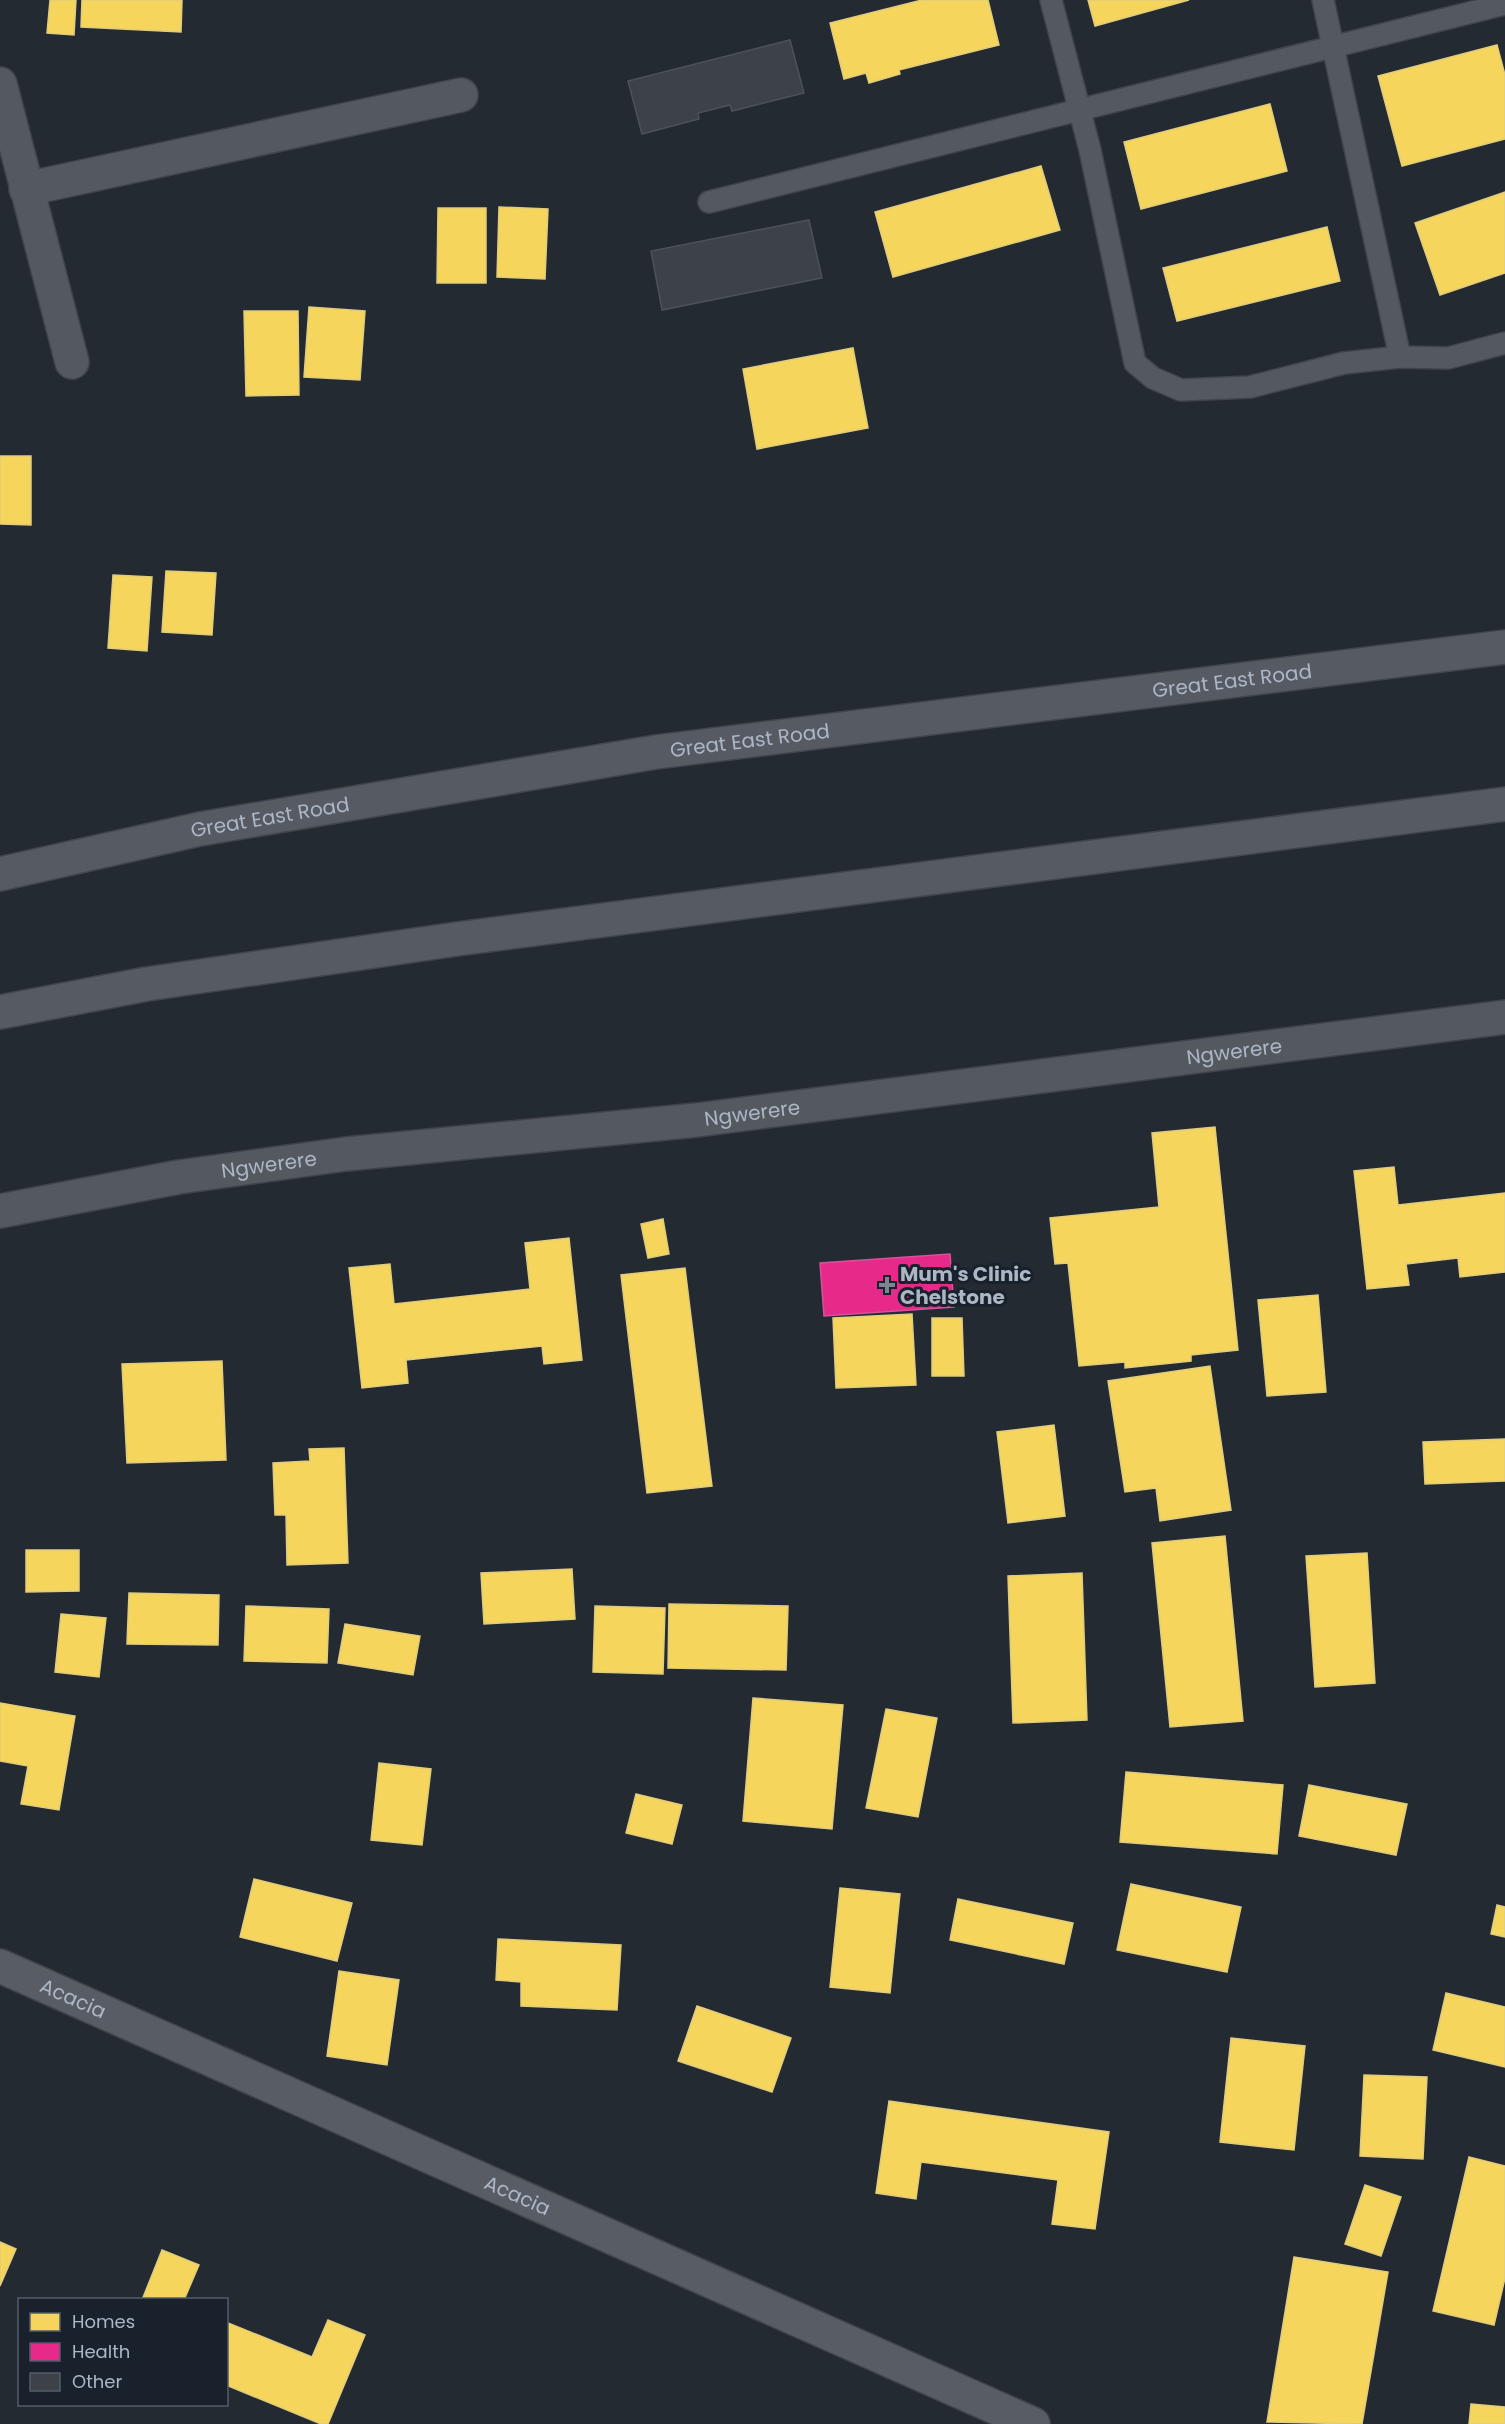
<svg xmlns="http://www.w3.org/2000/svg" width="1505" height="2424" font-family="Poppins,sans-serif">
<rect width="100%" height="100%" fill="#242a31"/>
<path fill="#f6d55c" stroke="#e0cc7c" stroke-width="1.5" d="M50 0H76L74 35 47 33Z
M82 0H182L181 32 81 27Z
M922 0H988L999 45 899 70 900 74 869 83 866 73 844 79 830 23Z
M1088 0H1189L1095 26Z
M1497 45 1505 75V139L1402 166 1378 76Z
M1270 104 1287 171 1141 209 1124 142Z
M1041 166 1060 230 893 277 875 212Z
M1505 192V273L1440 295 1415 223Z
M499 207 548 209 545 279 497 277Z
M438 208H486V283H437Z
M1327 227 1340 281 1177 321 1163 268Z
M309 307 365 311 360 380 304 377Z
M244 311H298L299 395 246 396Z
M853 348 868 428 757 449 743 369Z
M0 456H31V525L0 524Z
M166 571 216 573 212 635 162 632Z
M113 575 152 577 147 651 108 648Z
M1215 1127 1238 1350 1191 1355V1361L1125 1368V1362L1079 1366 1068 1263 1055 1264 1050 1218 1159 1207 1152 1133Z
M1394 1167 1398 1205 1505 1193V1272L1460 1277 1458 1258 1406 1264 1409 1285 1367 1289 1354 1171Z
M663 1219 669 1254 648 1258 641 1224Z
M569 1238 582 1360 544 1364 542 1346 406 1360 408 1383 362 1388 349 1268 390 1264 394 1304 530 1289 525 1243Z
M685 1268 712 1486 647 1493 621 1275Z
M1318 1295 1326 1392 1267 1396 1258 1300Z
M912 1314 916 1385 836 1388 833 1318Z
M932 1318H962L964 1376H932Z
M222 1361 226 1460 127 1463 122 1364Z
M1210 1366 1231 1510 1160 1521 1156 1488 1125 1492 1108 1381Z
M1054 1425 1065 1516 1008 1523 997 1432Z
M1505 1439V1481L1425 1484 1423 1442Z
M344 1448 348 1563 287 1565 286 1515H275L273 1463 310 1461 309 1449Z
M1225 1536 1243 1721 1170 1727 1152 1543Z
M26 1550H79V1591L26 1592Z
M1367 1553 1375 1683 1315 1687 1306 1556Z
M572 1569 575 1619 484 1624 481 1573Z
M1082 1573 1087 1720 1013 1723 1008 1576Z
M129 1593 219 1595 218 1645 127 1644Z
M669 1604 788 1606 786 1670 668 1668Z
M246 1606 329 1609 327 1663 244 1661Z
M595 1606 665 1608 663 1674 593 1672Z
M61 1614 106 1618 99 1677 55 1672Z
M345 1624 420 1636 413 1675 338 1663Z
M753 1698 843 1705 832 1829 743 1821Z
M0 1703 75 1716 59 1810 21 1804 28 1766 0 1761Z
M886 1709 937 1718 918 1817 866 1808Z
M379 1763 431 1769 422 1845 371 1840Z
M1126 1772 1283 1785 1277 1854 1120 1842Z
M1309 1785 1407 1804 1396 1855 1299 1836Z
M636 1794 682 1805 672 1844 626 1833Z
M254 1879 352 1903 337 1961 240 1937Z
M1131 1884 1241 1907 1227 1972 1117 1950Z
M840 1888 900 1894 890 1993 830 1987Z
M958 1899 1073 1923 1064 1964 950 1940Z
M1497 1905 1505 1907V1937L1491 1934Z
M498 1939 621 1945 617 2010 521 2006V1982L496 1980Z
M339 1971 399 1980 387 2065 327 2056Z
M1446 1993 1505 2007V2067L1433 2050Z
M697 2006 791 2038 772 2092 678 2061Z
M1231 2038 1305 2046 1294 2150 1220 2142Z
M1364 2075 1427 2077 1423 2159 1360 2156Z
M889 2101 1109 2132 1095 2229 1052 2224 1058 2180 921 2162 916 2199 876 2193Z
M1469 2157 1505 2166V2278L1494 2325 1433 2311Z
M1365 2185 1401 2197 1381 2256 1345 2244Z
M0 2242 16 2249 0 2286Z
M162 2250 199 2265 184 2300H142Z
M1294 2257 1388 2272 1362 2424 1267 2422Z
M328 2320 365 2335 328 2424H321L226 2385V2322L312 2357Z
M1471 2404 1505 2407V2424H1469Z"/>
<path fill="#e7298a" stroke="#d5539c" stroke-width="1.5" d="M950 1254 954 1307 824 1316 820 1263Z"/>
<path fill="#3d4249" stroke="#4b525a" stroke-width="1.5" d="M790 40 804 93 732 111 730 105 698 113 699 119 642 134 628 81Z
M809 220 822 278 662 310 651 251Z"/>
<g fill="none" stroke-linecap="round" stroke-linejoin="round">
<g stroke="#40444a" stroke-width="24">
<path id="lane" d="M1051 0 1090 150 1135 363 1153 378 1181 390 1250 387 1344 363 1400 357 1448 358 1505 343
M1323 0 1400 357
M709 202 1505 4"/>
</g>
<g stroke="#40444a" stroke-width="36">
<g id="street">
<path d="M0 84 72 362"/>
<path d="M26 189 461 95"/>
<path id="s1" d="M0 1211 179 1177 346 1154 697 1120 1505 1017"/>
</g>
</g>
<g stroke="#40444a" stroke-width="36">
<g id="secondary">
<path id="s2" d="M0 1966 1033 2424"/>
</g>
</g>
<g stroke="#41464e" stroke-width="36">
<g id="primary">
<path id="s3" d="M0 874 200 829 656 752 1505 647"/>
<path d="M0 1012 147 984 457 939 1505 804"/>
</g>
</g>
<use href="#lane" stroke="#545960" stroke-width="21"/>
<use href="#street" stroke="#545960" stroke-width="33"/>
<use href="#secondary" stroke="#585d65" stroke-width="33"/>
<use href="#primary" stroke="#565b63" stroke-width="33"/>
</g>
<path fill="#7c8591" stroke="#18212c" stroke-width="2" d="M884 1276h6v6h6v6h-6v6h-6v-6h-6v-6h6z"/>
<g text-anchor="middle" dominant-baseline="central" stroke-width="6" stroke-linejoin="round" paint-order="stroke">
<g font-size="20" fill="#acb6c5" stroke="#18212c">
<text stroke="none"><textPath href="#s3" startOffset="1248">Great East Road</textPath></text>
<text stroke="none"><textPath href="#s3" startOffset="762">Great East Road</textPath></text>
<text stroke="none"><textPath href="#s3" startOffset="276">Great East Road</textPath></text>
<text stroke="none"><textPath href="#s1" startOffset="1245">Ngwerere</textPath></text>
<text stroke="none"><textPath href="#s1" startOffset="759">Ngwerere</textPath></text>
<text stroke="none"><textPath href="#s1" startOffset="273">Ngwerere</textPath></text>
<text stroke="none"><textPath href="#s2" startOffset="80">Acacia</textPath></text>
<text stroke="none"><textPath href="#s2" startOffset="566">Acacia</textPath></text>
</g>
<g font-size="20" font-weight="bold" fill="#acb6c5" stroke="#18212c" text-anchor="start">
<text x="900" y="1274">Mum's Clinic<tspan x="900" dy="23">Chelstone</tspan></text>
</g>
</g>
<rect x="18" y="2298" width="210" height="108" fill="#18212c" stroke="#535d69" stroke-width="1.5"/>
<rect x="30" y="2313" width="30" height="18" fill="#f6d55c" stroke="#535d69" stroke-width="1.5"/>
<text x="72" y="2328" font-size="18" fill="#acb6c5">Homes</text>
<rect x="30" y="2343" width="30" height="18" fill="#e7298a" stroke="#535d69" stroke-width="1.5"/>
<text x="72" y="2358" font-size="18" fill="#acb6c5">Health</text>
<rect x="30" y="2373" width="30" height="18" fill="#3d4249" stroke="#535d69" stroke-width="1.5"/>
<text x="72" y="2388" font-size="18" fill="#acb6c5">Other</text>
</svg>
